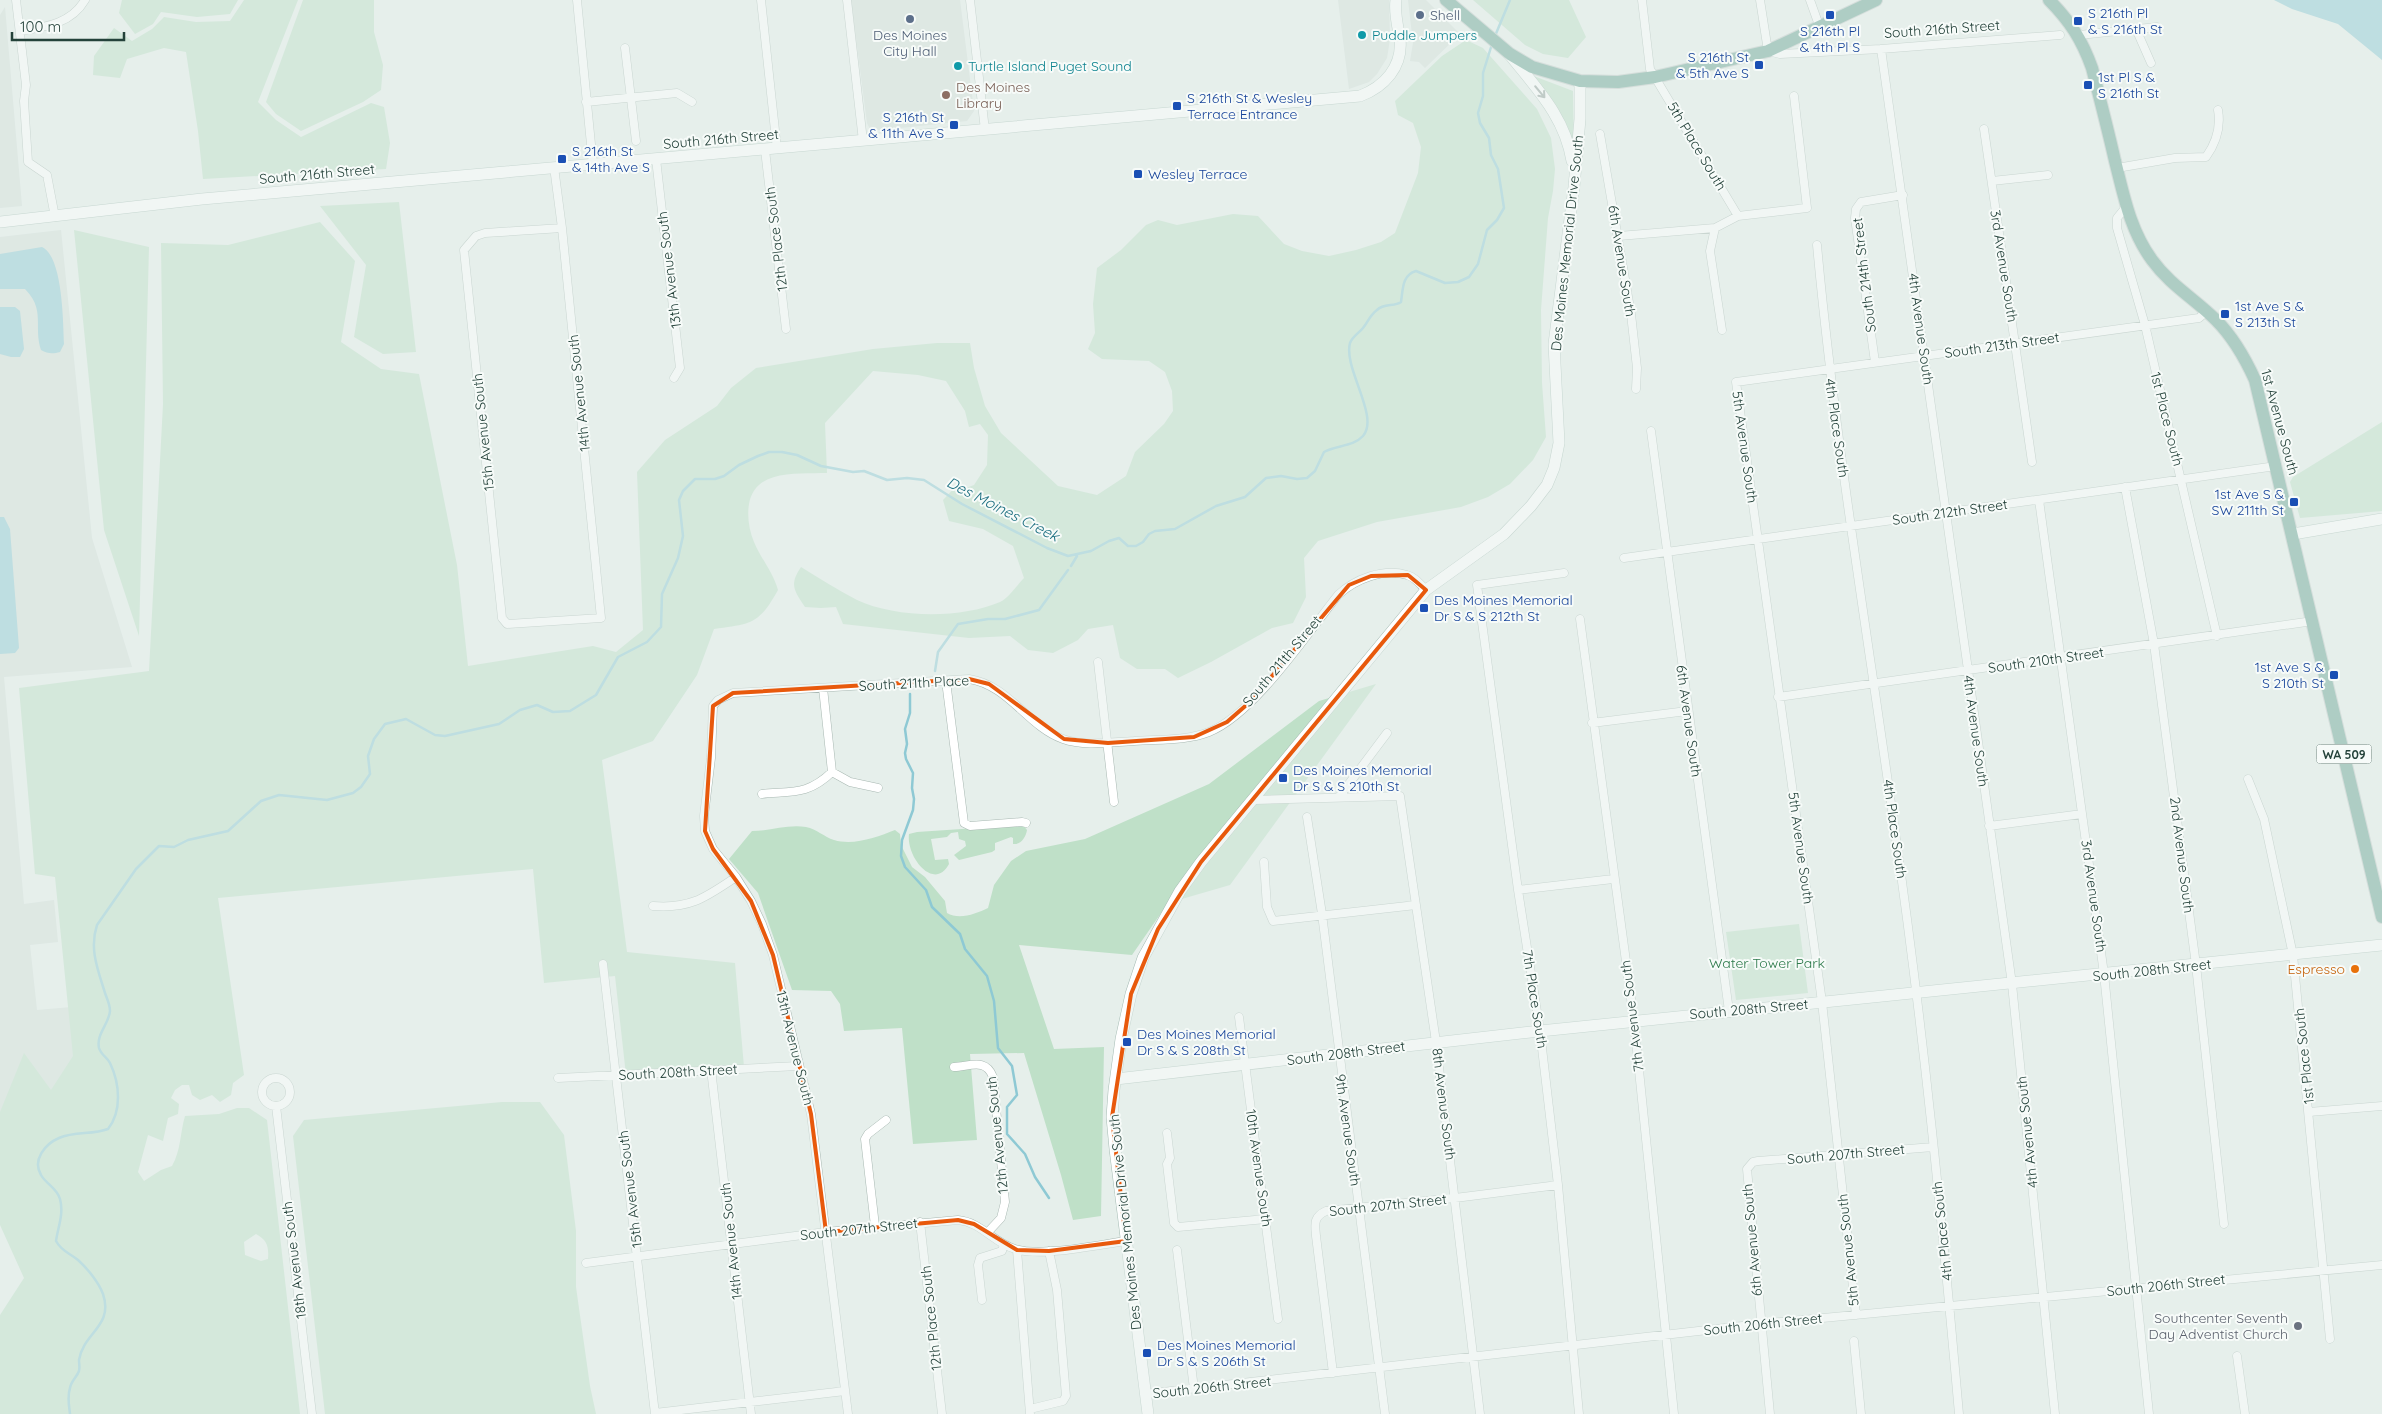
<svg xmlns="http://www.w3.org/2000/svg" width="2382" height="1414" font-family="Quicksand,sans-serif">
<rect width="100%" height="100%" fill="#e6efeb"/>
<path fill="#d4dfda" d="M851 0H960L974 111 967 121 871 131 867 123Z
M1338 0H1389L1390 39 1387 58 1377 74 1369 82 1349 89Z
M1408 0H1426L1460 34 1425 68 1419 62 1410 61 1413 43Z
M5 7 22 206 0 208V15Z
M61 230 92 538 132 667 4 677 24 904 54 900 58 942 30 945 37 1010 95 1005 103 1114 0 1125V237Z"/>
<path fill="#bfe0c8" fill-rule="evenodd" d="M122 0H238L230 14 197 17 161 12 153 24 135 34 119 13Z
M244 0H298L258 102 276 120 301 137 371 103 384 107 390 143 386 169 203 179 198 131 186 52 164 48 127 59 120 78 93 75 94 56 114 28 132 41 152 29 164 17 196 22 230 21Z
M303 0H374V32L383 65 381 90 363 102 301 131 276 114 266 102Z
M1473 0H1569L1586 37 1568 58 1543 54 1525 45Z
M1466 40 1483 48 1537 109 1551 138 1555 169 1553 191 1548 218 1541 310 1542 383 1546 437 1533 460 1510 484 1488 497 1461 507 1377 522 1318 541 1304 558 1306 597 1293 623 1272 628 1211 662 1178 678 1165 669H1137L1120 658 1113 625 1088 629 1078 640 1053 653 1028 650 1010 636 969 638 843 624 836 607 821 608 805 607C794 590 789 585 801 567 819 578 838 590 857 600 895 618 961 619 1000 602 1009 598 1017 585 1024 578L1013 546 983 529 949 521 943 500 959 483 966 488 974 485 987 465 988 435 980 424 969 427 965 411 946 381 918 375 873 371 825 423 827 473C800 474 755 468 749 504 747 516 749 530 754 542 761 559 773 572 778 590 759 624 752 624 714 629L697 675 653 741 602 760 627 952 735 963 744 1067 626 1075 615 976 544 983 533 869 218 898 244 1075 233 1083 231 1095 220 1102 212 1095 200 1100 192 1095 189 1085H182L175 1090 171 1098 179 1104 178 1114 168 1118 163 1141 148 1135 138 1172 144 1181 161 1170 172 1166C181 1150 180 1133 185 1116L219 1114 237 1108H249L267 1120 300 1414H0V1315L24 1278 0 1225V1112L24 1053 51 1090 73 1056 55 877 35 874 19 688 149 671 163 404 161 243 228 245 320 222 355 261 341 342 381 369 419 374 457 565 468 666 593 646 616 652 643 630 637 472 665 440 717 406 731 388 756 368 873 349 937 343H970L974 368 985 406 1001 433 1058 486 1097 495 1126 476 1135 452 1164 424 1173 411 1172 391 1165 372 1149 361 1102 359 1088 349 1095 333 1093 304 1097 268 1121 250 1146 225 1158 220 1177 225 1233 214 1258 216 1284 244 1302 251 1329 256 1356 250 1381 242 1395 233 1418 173 1421 147 1413 123 1398 115 1395 101 1442 56ZM256 1234C267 1240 269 1246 268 1259L261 1261 245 1255 244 1242Z
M1531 75 1573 91 1574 150Z
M399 202 416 352 383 354 354 337 366 265 320 206Z
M74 230 149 247 139 636 104 530Z
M2382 422V511L2300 518 2290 482 2293 477Z
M1376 684 1230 885 1168 903 1132 955 1019 945 1054 1049 1104 1047 1101 1216 1073 1220 1061 1175 1024 1053 970 1054 977 1140 913 1144 902 1028 844 1031 840 1004 831 991 792 990 758 893 729 859 752 831C770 831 788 824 806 827 817 829 824 837 834 840 854 846 877 837 895 830L900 834 901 845 912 867 925 877 945 901 947 913C959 920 976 914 988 908L994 885 1011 861 1026 851 1085 839 1209 784 1319 701Z
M1023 825 1027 830C1026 837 1021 845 1013 844V838L1011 837 995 843V850L992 852 959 860 954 855 966 846 965 841 959 839 958 832 951 833 947 837 931 839 935 860 948 859 949 864C934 892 906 857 909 834L917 832Z
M1799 924 1808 993 1736 1000 1726 932Z
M502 1102H540L564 1135 576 1231V1287L590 1386 596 1414H325L293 1136 304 1120Z"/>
<path fill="#8ec9d4" d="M2274 0H2382V60L2338 24 2292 9Z
M42 247C63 257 63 322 64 344L60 352C53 354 48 354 41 350 33 326 46 310 25 289H0V254Z
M0 307H15L20 311 24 349 20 357H11L0 354Z
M0 517H4L10 529 19 648 15 653 0 654Z"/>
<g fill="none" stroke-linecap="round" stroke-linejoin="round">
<path stroke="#8ec9d4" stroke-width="2.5" d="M1495 36 1510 0
M1071 566 1077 556
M935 671 938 652 958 624 988 619H1005L1039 610 1068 570
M910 694V713L905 729 907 744 905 753 906 759 913 773 912 788 914 799 913 810 902 840 901 856 905 867 926 890 932 907 960 934 965 949 987 976 994 1001 998 1048 1012 1066 1017 1095 1007 1107V1134L1025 1154 1035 1177 1049 1198
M70 1414C69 1405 67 1397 70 1388 71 1381 77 1377 79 1371 80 1367 79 1364 79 1360 83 1333 114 1326 103 1294 99 1283 88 1269 78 1260 70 1253 62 1252 56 1241 58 1227 64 1214 60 1199 57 1188 46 1184 41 1175 32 1160 45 1144 59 1138 75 1131 92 1135 108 1129 122 1111 120 1084 110 1063 107 1057 101 1055 99 1048 96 1034 109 1024 110 1011 110 1004 107 999 105 993 98 970 89 949 97 925L136 869 159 846 174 847 188 840 228 831 261 801 279 795 327 800 353 793 361 787 370 774 368 756 374 739 385 724 406 719 435 735 445 736 499 724 520 710 537 705 553 712 570 711 596 695 618 657 647 642 661 627 662 594 678 558 683 536 679 500 683 491 695 479H715L724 476 739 465 758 456 769 452H782L797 455 821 466 853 472 864 471 887 480 907 478 924 480 962 504 1047 548 1068 556 1091 551 1109 541 1119 538 1128 546H1136L1143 542 1149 534 1155 531 1175 529 1216 506 1245 497 1266 478 1281 476 1297 479 1307 478 1315 471 1324 452C1336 445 1353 447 1363 436 1380 417 1343 368 1350 343 1352 337 1359 333 1363 328 1368 322 1370 315 1377 310 1384 303 1394 307 1401 302 1403 289 1402 275 1416 271L1445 283 1458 282 1469 277 1478 264 1487 230 1497 220 1504 208 1498 169 1491 155 1489 138 1480 123 1478 113 1483 96V73L1492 44"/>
<g stroke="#a8b8b2" stroke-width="9">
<path id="street" d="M16 0 26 85 24 101 28 162 47 175 55 217
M577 0 593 165
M761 0 777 149
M847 0 863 141
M970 0 985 130
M1642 0 1650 69 1738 216
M1760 0 1768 51 1780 54 1881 49 2060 35
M1810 0 1820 28
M2136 29 2151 63
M20 31C45 27 71 24 85 0
M2079 35 2157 27
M625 48 636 141
M1881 49 2012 984 2055 1414
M586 102 677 93 692 102
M1984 129 2032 462
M1600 134 1631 314 1637 368 1636 389
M765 150 786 329
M656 159 680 368 674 378
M554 167 562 228 601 618 507 624 502 618 464 250 476 236 485 233 562 228
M2117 168 2175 158 2206 157C2216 143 2221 127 2218 110
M1992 181 2048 175
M2126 207 2117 218V228L2145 325 2217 636
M1715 228 1710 251 1722 330
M1619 236 1715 228 1738 216 1807 208 1794 96
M1817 245C1835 442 1868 636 1895 832 1923 1025 1942 1220 1959 1414
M1875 362 1855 218 1856 209 1861 202 1903 195
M1651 431 1729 1011
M2125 487 2154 644 2196 965 2224 1224
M2039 500 2104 974 2149 1414
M1624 558 2276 466
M1564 573 1477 585 1518 890 1540 1031 1558 1185 1579 1414
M1580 619 1634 1021 1674 1414
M1098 662 1114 802
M946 681 964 823 970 826 1022 822 1026 823
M823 688 832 772
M1778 697 2313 621
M1592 723 1687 711
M2248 779 2264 819 2293 955 2330 1339
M762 794C793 791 808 795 832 772L850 782 878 788
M1339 797 1387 733
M1254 800 1400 796 1436 1042 1480 1414
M1307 817 1322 914 1385 1414
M1989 826 2082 814
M1264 862 1267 907 1273 921 1416 905
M1518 890 1613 879
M653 906C691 909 706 897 736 877
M603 964 655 1414
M1239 1017 1278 1319
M954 1067C971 1066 986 1058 993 1077L1005 1202 1001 1218 988 1232
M711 1069 751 1414
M262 1092a14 14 0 1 1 28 0a14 14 0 1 1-28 0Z
M558 1078 798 1066
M276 1106 312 1414
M2309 1112 2382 1106
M1167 1133 1170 1158 1167 1164 1174 1223 1178 1227 1266 1219
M920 1222 942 1414
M875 1226 865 1139 868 1134 886 1120
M1017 1250 1030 1414
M1177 1250 1194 1389
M586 1263 826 1232 958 1220C981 1222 994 1243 1015 1249 1043 1257 1096 1245 1126 1241
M982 1300 978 1265 980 1258 1002 1251 1004 1244
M1856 1315 1822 1002 1736 382 2199 318 2207 311
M1854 1341 1861 1414
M2237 1356 2245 1414
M1333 1373 1316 1236C1315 1224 1313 1217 1326 1211L1455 1198 1558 1185
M1145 1394 1760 1324 2382 1265
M1030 1409 1063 1401 1066 1396 1057 1290 1049 1251
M655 1413 845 1391
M848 1414 811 1114 773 955 762 924 751 901 736 877 713 849 705 831 704 816 711 758 713 706 718 700 733 693 969 679C1009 685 1027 726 1063 739 1085 747 1112 742 1134 741 1159 739 1186 741 1209 732 1254 714 1307 634 1338 595 1355 579 1383 568 1407 575 1415 577 1420 584 1426 590
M1770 1414 1747 1169 1753 1162 1758 1161 1933 1147"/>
</g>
<g stroke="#a4bbb3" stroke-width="12">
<path id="secondary" d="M1510 55C1537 89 1565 117 1572 161
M0 222 202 199 1360 96C1384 87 1403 67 1400 39 1398 27 1394 13 1396 0
M2293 534 2382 519
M1116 1079 1540 1031 2382 945
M1148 1414 1115 1149 1112 1117 1114 1090 1121 1039 1131 994 1143 958 1180 891 1201 862 1426 590 1504 534 1531 506 1547 485 1554 468 1559 443 1554 344 1574 187 1580 119V81"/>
</g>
<g stroke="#c2cac8" stroke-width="14">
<path id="primary" d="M1446 0 1510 54 1532 67 1580 81 1618 82 1655 77 1768 51 1876 0
M2049 0C2070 21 2082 40 2092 68 2100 99 2108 130 2115 161 2124 196 2130 230 2152 260 2170 285 2195 299 2216 320 2233 337 2245 358 2255 380L2382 917"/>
</g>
<use href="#street" stroke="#fff" stroke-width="8"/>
<use href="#secondary" stroke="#fff" stroke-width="11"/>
<use href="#primary" stroke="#6aa596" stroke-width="12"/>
</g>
<defs><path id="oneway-shaft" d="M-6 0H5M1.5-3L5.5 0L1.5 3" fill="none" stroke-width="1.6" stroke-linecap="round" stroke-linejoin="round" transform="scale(1.25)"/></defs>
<use stroke="#92a09c" href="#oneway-shaft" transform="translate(1540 92) rotate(50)"/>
<path d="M0 0H2382V1414H0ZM1408 575 1426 590 1201 862 1158 929 1131 994 1112 1117 1126 1241 1049 1251 1017 1250 974 1224 958 1220 826 1232 811 1114 773 955 751 901 713 849 705 831 713 706 733 693 969 679 989 684 1064 739 1108 743 1194 737 1227 722 1251 701 1349 585 1371 576Z" fill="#e6efeb" fill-opacity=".55" fill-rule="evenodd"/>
<path fill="none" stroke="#e8590c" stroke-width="4" stroke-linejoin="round" d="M1408 575 1426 590 1201 862 1158 929 1131 994 1112 1117 1126 1241 1049 1251 1017 1250 974 1224 958 1220 826 1232 811 1114 773 955 751 901 713 849 705 831 713 706 733 693 969 679 989 684 1064 739 1108 743 1194 737 1227 722 1251 701 1349 585 1371 576Z"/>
<g fill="#5c6f8a" stroke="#f7fbf9" stroke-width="2">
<circle cx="1420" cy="15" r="5"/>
<circle cx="910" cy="19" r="5"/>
</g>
<g fill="#1a4fb4" stroke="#f7fbf9" stroke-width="2">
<rect x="1825" y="10" width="10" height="10" rx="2.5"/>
<rect x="2073" y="16" width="10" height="10" rx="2.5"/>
<rect x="1754" y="60" width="10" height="10" rx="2.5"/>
<rect x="2083" y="80" width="10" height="10" rx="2.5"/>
<rect x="1172" y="101" width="10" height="10" rx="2.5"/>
<rect x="949" y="120" width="10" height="10" rx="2.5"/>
<rect x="557" y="154" width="10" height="10" rx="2.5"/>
<rect x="1133" y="169" width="10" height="10" rx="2.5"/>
<rect x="2220" y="309" width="10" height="10" rx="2.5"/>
<rect x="2289" y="497" width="10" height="10" rx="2.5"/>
<rect x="1419" y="603" width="10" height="10" rx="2.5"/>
<rect x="2329" y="670" width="10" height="10" rx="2.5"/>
<rect x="1278" y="773" width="10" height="10" rx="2.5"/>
<rect x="1122" y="1037" width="10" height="10" rx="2.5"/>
<rect x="1142" y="1348" width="10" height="10" rx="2.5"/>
</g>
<g fill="#0f9aa8" stroke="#f7fbf9" stroke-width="2">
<circle cx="1362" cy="35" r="5"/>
<circle cx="958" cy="66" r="5"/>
</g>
<circle fill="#8d6e63" stroke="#f7fbf9" stroke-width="2" cx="946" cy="95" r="5"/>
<circle fill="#e8710a" stroke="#f7fbf9" stroke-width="2" cx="2355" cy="969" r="5"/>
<circle fill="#6b7280" stroke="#f7fbf9" stroke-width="2" cx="2298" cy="1326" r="5"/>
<g text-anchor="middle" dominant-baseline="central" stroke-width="4" stroke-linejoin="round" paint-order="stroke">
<rect fill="#f7fbf9" stroke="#637a73" stroke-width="1" x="2316.5" y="744.5" width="55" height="19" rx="4"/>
<g font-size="12" font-weight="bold" fill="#24423a">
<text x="2344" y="754">WA 509</text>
</g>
<g font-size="14" fill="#164399" stroke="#f7fbf9" text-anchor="start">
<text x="2088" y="13">S 216th Pl<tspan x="2088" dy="16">&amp; S 216th St</tspan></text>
<text x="1830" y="31" text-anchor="middle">S 216th Pl<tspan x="1830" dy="16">&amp; 4th Pl S</tspan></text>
<text x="1749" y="57" text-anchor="end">S 216th St<tspan x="1749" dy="16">&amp; 5th Ave S</tspan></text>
<text x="2098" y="77">1st Pl S &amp;<tspan x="2098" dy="16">S 216th St</tspan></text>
<text x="1187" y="98">S 216th St &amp; Wesley<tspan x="1187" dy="16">Terrace Entrance</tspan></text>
<text x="944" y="117" text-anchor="end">S 216th St<tspan x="944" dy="16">&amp; 11th Ave S</tspan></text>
<text x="572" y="151">S 216th St<tspan x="572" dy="16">&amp; 14th Ave S</tspan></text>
<text x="1148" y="174">Wesley Terrace</text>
<text x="2235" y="306">1st Ave S &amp;<tspan x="2235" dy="16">S 213th St</tspan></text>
<text x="2284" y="494" text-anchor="end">1st Ave S &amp;<tspan x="2284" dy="16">SW 211th St</tspan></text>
<text x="1434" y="600">Des Moines Memorial<tspan x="1434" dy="16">Dr S &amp; S 212th St</tspan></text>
<text x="2324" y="667" text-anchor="end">1st Ave S &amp;<tspan x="2324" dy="16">S 210th St</tspan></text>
<text x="1293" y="770">Des Moines Memorial<tspan x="1293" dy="16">Dr S &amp; S 210th St</tspan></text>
<text x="1137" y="1034">Des Moines Memorial<tspan x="1137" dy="16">Dr S &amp; S 208th St</tspan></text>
<text x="1157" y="1345">Des Moines Memorial<tspan x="1157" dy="16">Dr S &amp; S 206th St</tspan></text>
</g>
<g font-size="14" fill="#4e5e75" stroke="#f7fbf9" text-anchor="start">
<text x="1430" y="15">Shell</text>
<text x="910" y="35" text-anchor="middle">Des Moines<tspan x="910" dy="16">City Hall</tspan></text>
</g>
<g font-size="14" fill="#24423a" stroke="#f7fbf9">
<text transform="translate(1942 29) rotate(-4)">South 216th Street</text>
<text transform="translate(721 139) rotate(-5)">South 216th Street</text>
<text transform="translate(1697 146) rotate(59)">5th Place South</text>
<text transform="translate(317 174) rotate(-5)">South 216th Street</text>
<text transform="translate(776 239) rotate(-97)">12th Place South</text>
<text transform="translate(1567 243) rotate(-84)">Des Moines Memorial Drive South</text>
<text transform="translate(1622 261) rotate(81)">6th Avenue South</text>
<text transform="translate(2004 266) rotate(81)">3rd Avenue South</text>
<text transform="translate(669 270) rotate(-97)">13th Avenue South</text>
<text transform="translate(1864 275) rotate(-97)">South 214th Street</text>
<text transform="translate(1921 329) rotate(82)">4th Avenue South</text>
<text transform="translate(2002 345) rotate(-8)">South 213th Street</text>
<text transform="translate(579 393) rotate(-96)">14th Avenue South</text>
<text transform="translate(2167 419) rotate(76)">1st Place South</text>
<text transform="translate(2280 422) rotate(75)">1st Avenue South</text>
<text transform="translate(1837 428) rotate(82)">4th Place South</text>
<text transform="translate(483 432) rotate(-96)">15th Avenue South</text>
<text transform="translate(1745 447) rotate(82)">5th Avenue South</text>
<text transform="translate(1950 512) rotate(-8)">South 212th Street</text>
<text transform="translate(2046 660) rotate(-8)">South 210th Street</text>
<text transform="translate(1282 661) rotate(-50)">South 211th Street</text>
<text transform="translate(914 683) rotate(-3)">South 211th Place</text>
<text transform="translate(1689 721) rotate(82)">6th Avenue South</text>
<text transform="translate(1976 731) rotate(82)">4th Avenue South</text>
<text transform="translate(1895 829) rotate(82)">4th Place South</text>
<text transform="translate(1801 848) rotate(82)">5th Avenue South</text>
<text transform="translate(2182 855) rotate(83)">2nd Avenue South</text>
<text transform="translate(2094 896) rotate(82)">3rd Avenue South</text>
<text transform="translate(2152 970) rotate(-6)">South 208th Street</text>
<text transform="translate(1535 999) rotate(81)">7th Place South</text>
<text transform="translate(1749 1009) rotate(-5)">South 208th Street</text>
<text transform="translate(1632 1016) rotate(-97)">7th Avenue South</text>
<text transform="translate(795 1048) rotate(76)">13th Avenue South</text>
<text transform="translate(1346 1053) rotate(-7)">South 208th Street</text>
<text transform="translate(2304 1056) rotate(-96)">1st Place South</text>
<text transform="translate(678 1072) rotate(-3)">South 208th Street</text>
<text transform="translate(1444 1104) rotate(83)">8th Avenue South</text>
<text transform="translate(1348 1130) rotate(82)">9th Avenue South</text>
<text transform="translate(2027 1132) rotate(-96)">4th Avenue South</text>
<text transform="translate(997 1135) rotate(-96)">12th Avenue South</text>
<text transform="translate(1846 1154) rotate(-5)">South 207th Street</text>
<text transform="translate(1259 1168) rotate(82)">10th Avenue South</text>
<text transform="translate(630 1189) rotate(-97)">15th Avenue South</text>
<text transform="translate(1388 1205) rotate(-6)">South 207th Street</text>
<text transform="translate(1125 1222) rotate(-96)">Des Moines Memorial Drive South</text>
<text transform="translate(859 1229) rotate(-6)">South 207th Street</text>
<text transform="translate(1942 1231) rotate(-96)">4th Place South</text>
<text transform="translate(1752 1240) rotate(-95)">6th Avenue South</text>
<text transform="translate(731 1241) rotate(-96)">14th Avenue South</text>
<text transform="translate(1848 1250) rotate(-96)">5th Avenue South</text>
<text transform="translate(294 1260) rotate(-97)">18th Avenue South</text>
<text transform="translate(2166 1285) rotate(-6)">South 206th Street</text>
<text transform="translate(931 1318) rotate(-96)">12th Place South</text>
<text transform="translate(1763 1324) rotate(-6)">South 206th Street</text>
<text transform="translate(1212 1387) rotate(-6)">South 206th Street</text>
</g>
<g font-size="14" fill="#0d838f" stroke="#f7fbf9" text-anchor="start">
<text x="1372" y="35">Puddle Jumpers</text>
<text x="968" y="66">Turtle Island Puget Sound</text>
</g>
<g font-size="14" fill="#785e54" stroke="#f7fbf9" text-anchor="start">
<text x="956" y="87">Des Moines<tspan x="956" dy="16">Library</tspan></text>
</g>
<g font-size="14" fill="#2d7a4b" stroke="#f7fbf9">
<text x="1767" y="963">Water Tower Park</text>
</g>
<g font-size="14" fill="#c56008" stroke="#f7fbf9" text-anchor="end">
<text x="2345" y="969">Espresso</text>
</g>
<g font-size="14" fill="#5b616d" stroke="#f7fbf9" text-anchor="end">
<text x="2288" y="1318">Southcenter Seventh<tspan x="2288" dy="16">Day Adventist Church</tspan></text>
</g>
<g font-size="15" font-style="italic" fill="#1c6f80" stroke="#f7fbf9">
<text transform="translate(1003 509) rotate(27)">Des Moines Creek</text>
</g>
</g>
<path d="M12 32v8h112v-8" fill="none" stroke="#24423a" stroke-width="2.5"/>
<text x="20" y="32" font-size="15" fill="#24423a" stroke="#f7fbf9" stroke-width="4" paint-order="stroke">100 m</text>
</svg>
